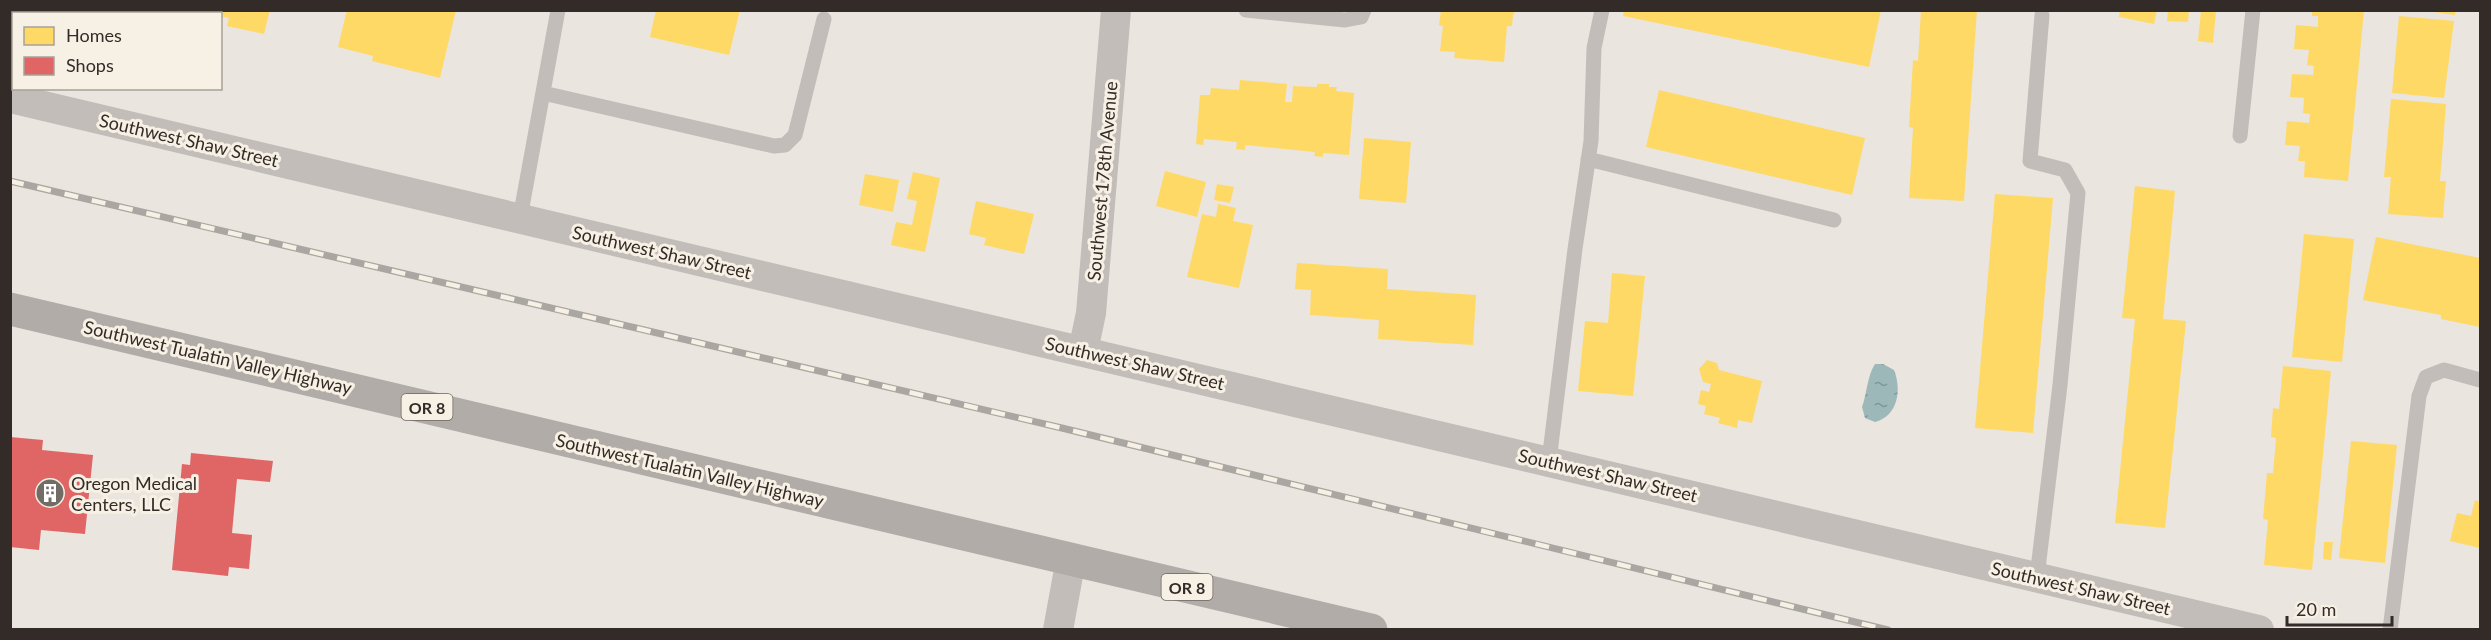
<svg xmlns="http://www.w3.org/2000/svg" width="2491" height="640" font-family="Lato,sans-serif">
<defs>
<pattern id="water-ripples" width="26" height="14" patternUnits="userSpaceOnUse" patternTransform="scale(1.5)"><rect width="26" height="14" fill="#9cb8b9"/><path d="M2 4q2-2 4 0t4 0M15 11q2-2 4 0t4 0" fill="none" stroke="#809696"/></pattern>
</defs>
<rect width="100%" height="100%" fill="#eae5de"/>
<path fill="url(#water-ripples)" d="M1875 364H1883L1894 370C1902 390 1898 416 1875 422L1865 418 1862 407C1867 394 1867 376 1875 364Z"/>
<path fill="#ffd966" d="M211 10H270L264 34 227 26 229 18 220 16V14H210Z
M347 10H456L440 78 372 61 373 56 338 47Z
M656 10H740L729 55 650 37Z
M1441 10H1516L1513 15 1512 26H1507L1504 62 1454 58 1455 52 1440 51 1443 26 1439 25Z
M1624 10H1881L1869 67 1623 16Z
M1921 10H1977L1964 201 1909 198 1913 128 1909 127 1913 60 1918 61Z
M2120 10H2157L2154 24 2119 17Z
M2168 10H2189L2188 22 2167 21Z
M2312 10H2364L2348 181 2304 177 2305 161H2298L2300 146 2285 145 2287 121 2309 123 2310 114 2303 113 2304 98 2290 97 2292 74 2313 75 2314 66 2307 65 2309 50 2294 49 2296 25 2318 27V16H2312Z
M2419 10H2456L2455 15Z
M2201 11 2216 12 2213 43 2198 41Z
M2399 16 2454 21 2444 98 2392 93Z
M1240 80 1287 84 1285 102H1292L1293 86 1317 87V84H1329V87H1337L1336 91 1354 93 1349 155 1323 153V157L1314 156 1315 152 1245 145V150L1236 149 1237 142 1204 139 1203 145 1196 144 1200 95H1210L1211 88 1239 90Z
M1659 90 1865 138 1852 195 1646 147Z
M2391 99 2446 104 2440 181H2446L2443 218 2388 214 2391 177H2384Z
M1364 138 1411 142 1406 203 1359 199Z
M1165 171 1206 182 1197 217 1156 206Z
M913 172 940 178 925 252 891 245 896 222 912 225 917 201 907 199Z
M865 174 899 180 893 212 859 205Z
M1217 184 1234 187 1230 203 1214 200Z
M2135 186 2175 191 2163 319 2186 321 2165 528 2115 523 2135 319 2122 318Z
M1995 194 2053 198 2033 433 1975 428Z
M976 201 1034 214 1024 254 984 245 986 238 969 234Z
M1218 204 1236 208 1233 221 1253 225 1239 288 1187 277 1202 214 1216 217Z
M2304 234 2354 239 2342 362 2292 357Z
M2376 237 2480 258V327L2441 319V315L2363 300Z
M1297 263 1388 269 1387 289 1476 295 1473 345 1378 339 1379 320 1310 315 1311 290 1295 289Z
M1612 273 1645 276 1633 396 1578 391 1585 321 1608 323Z
M1707 360 1717 363 1719 370 1762 381 1752 423 1738 420 1737 428 1718 423 1720 418 1704 414 1706 406 1698 404 1701 390 1709 392 1711 384 1703 382 1699 369Z
M2283 366 2331 371 2312 570 2264 565 2268 520 2263 519 2267 473H2273L2276 438 2271 437 2273 408 2279 409Z
M2351 441 2397 445 2385 563 2339 558Z
M2475 500 2480 502V548L2450 541 2457 513 2471 516Z
M2324 542H2333L2331 560 2323 559Z"/>
<path fill="#e06666" d="M10 437 43 440 42 450 93 455 85 534 41 530 39 550 10 547Z
M191 453 273 461 270 482 237 479 232 533 252 535 249 569 229 567 228 576 172 570 182 464 190 465Z"/>
<g fill="none" stroke-linecap="round" stroke-linejoin="round">
<path stroke="#c2bdb8" stroke-width="15" d="M1246 10 1345 20 1361 17 1364 10
M543 93 774 146 785 145 795 135 824 19
M2240 136 2253 10
M1588 159 1834 220
M520 218 558 10
M1549 461 1575 249 1591 141 1594 48 1602 10
M2037 577 2060 385 2078 193 2065 170 2030 161 2042 15
M2390 630 2419 396 2426 377 2444 370 2480 380"/>
<path stroke="#c2bdb8" stroke-width="30" d="M10 98 2259 630
M1083 351 1091 313 1116 10
M1058 630 1071 559"/>
<path stroke="#b1aca7" stroke-width="33" d="M10 309 1371 630"/>
<g stroke="#aaa6a2" stroke-width="7">
<path id="rail" d="M10 181 1066 429 1888 630"/>
</g>
<use href="#rail" stroke="#f7f0e5" stroke-width="4.5" stroke-dasharray="14" stroke-linecap="butt"/>
</g>
<defs>
<g id="building-disc" transform="scale(1.5)"><circle r="9.5" fill="#726c67" stroke="#f7f0e5"/><path d="M-4-6H4V6H1V3H-1V6H-4ZM-2.5-4.3h1.7v1.8h-1.7ZM.8-4.3h1.7v1.8H.8ZM-2.5-1h1.7V.8h-1.7ZM.8-1h1.7V.8H.8Z" fill="#fff"/></g>
</defs>
<g fill-rule="evenodd">
<use href="#building-disc" x="50" y="493"/>
</g>
<g text-anchor="middle" dominant-baseline="central" stroke-width="6" stroke-linejoin="round" paint-order="stroke">
<g fill="#f7f0e5" stroke="#6d6660" stroke-width="1.5">
<rect x="401.5" y="394" width="51" height="26" rx="4.5"/>
<rect x="1161.5" y="574" width="51" height="26" rx="4.5"/>
</g>
<g font-size="16" font-weight="bold" fill="#322b27">
<text x="427" y="407">OR 8</text>
<text x="1187" y="587">OR 8</text>
</g>
<g font-size="18" fill="#322b27" stroke="#f7f0e5">
<text transform="translate(189 140) rotate(13)">Southwest Shaw Street</text>
<text transform="translate(1102 181) rotate(-85)">Southwest 178th Avenue</text>
<text transform="translate(662 252) rotate(13)">Southwest Shaw Street</text>
<text transform="translate(218 357) rotate(13)">Southwest Tualatin Valley Highway</text>
<text transform="translate(1135 363) rotate(13)">Southwest Shaw Street</text>
<text transform="translate(690 470) rotate(13)">Southwest Tualatin Valley Highway</text>
<text transform="translate(1608 475) rotate(13)">Southwest Shaw Street</text>
<text transform="translate(2081 588) rotate(13)">Southwest Shaw Street</text>
</g>
<g font-size="18" fill="#322b27" stroke="#f7f0e5" text-anchor="start">
<text x="71" y="483">Oregon Medical<tspan x="71" dy="21">Centers, LLC</tspan></text>
</g>
</g>
<rect width="2491" height="640" fill="none" stroke="#322b27" stroke-width="24"/>
<rect x="12" y="12" width="210" height="78" fill="#f7f0e5" stroke="#a8a199" stroke-width="1.5"/>
<rect x="24" y="27" width="30" height="18" fill="#ffd966" stroke="#a8a199" stroke-width="1.5"/>
<text x="66" y="42" font-size="18" fill="#322b27">Homes</text>
<rect x="24" y="57" width="30" height="18" fill="#e06666" stroke="#a8a199" stroke-width="1.5"/>
<text x="66" y="72" font-size="18" fill="#322b27">Shops</text>
<path d="M2287 616v9h105v-9" fill="none" stroke="#322b27" stroke-width="3"/>
<text x="2296" y="616" font-size="18" fill="#322b27" stroke="#f7f0e5" stroke-width="4.5" paint-order="stroke">20 m</text>
</svg>
